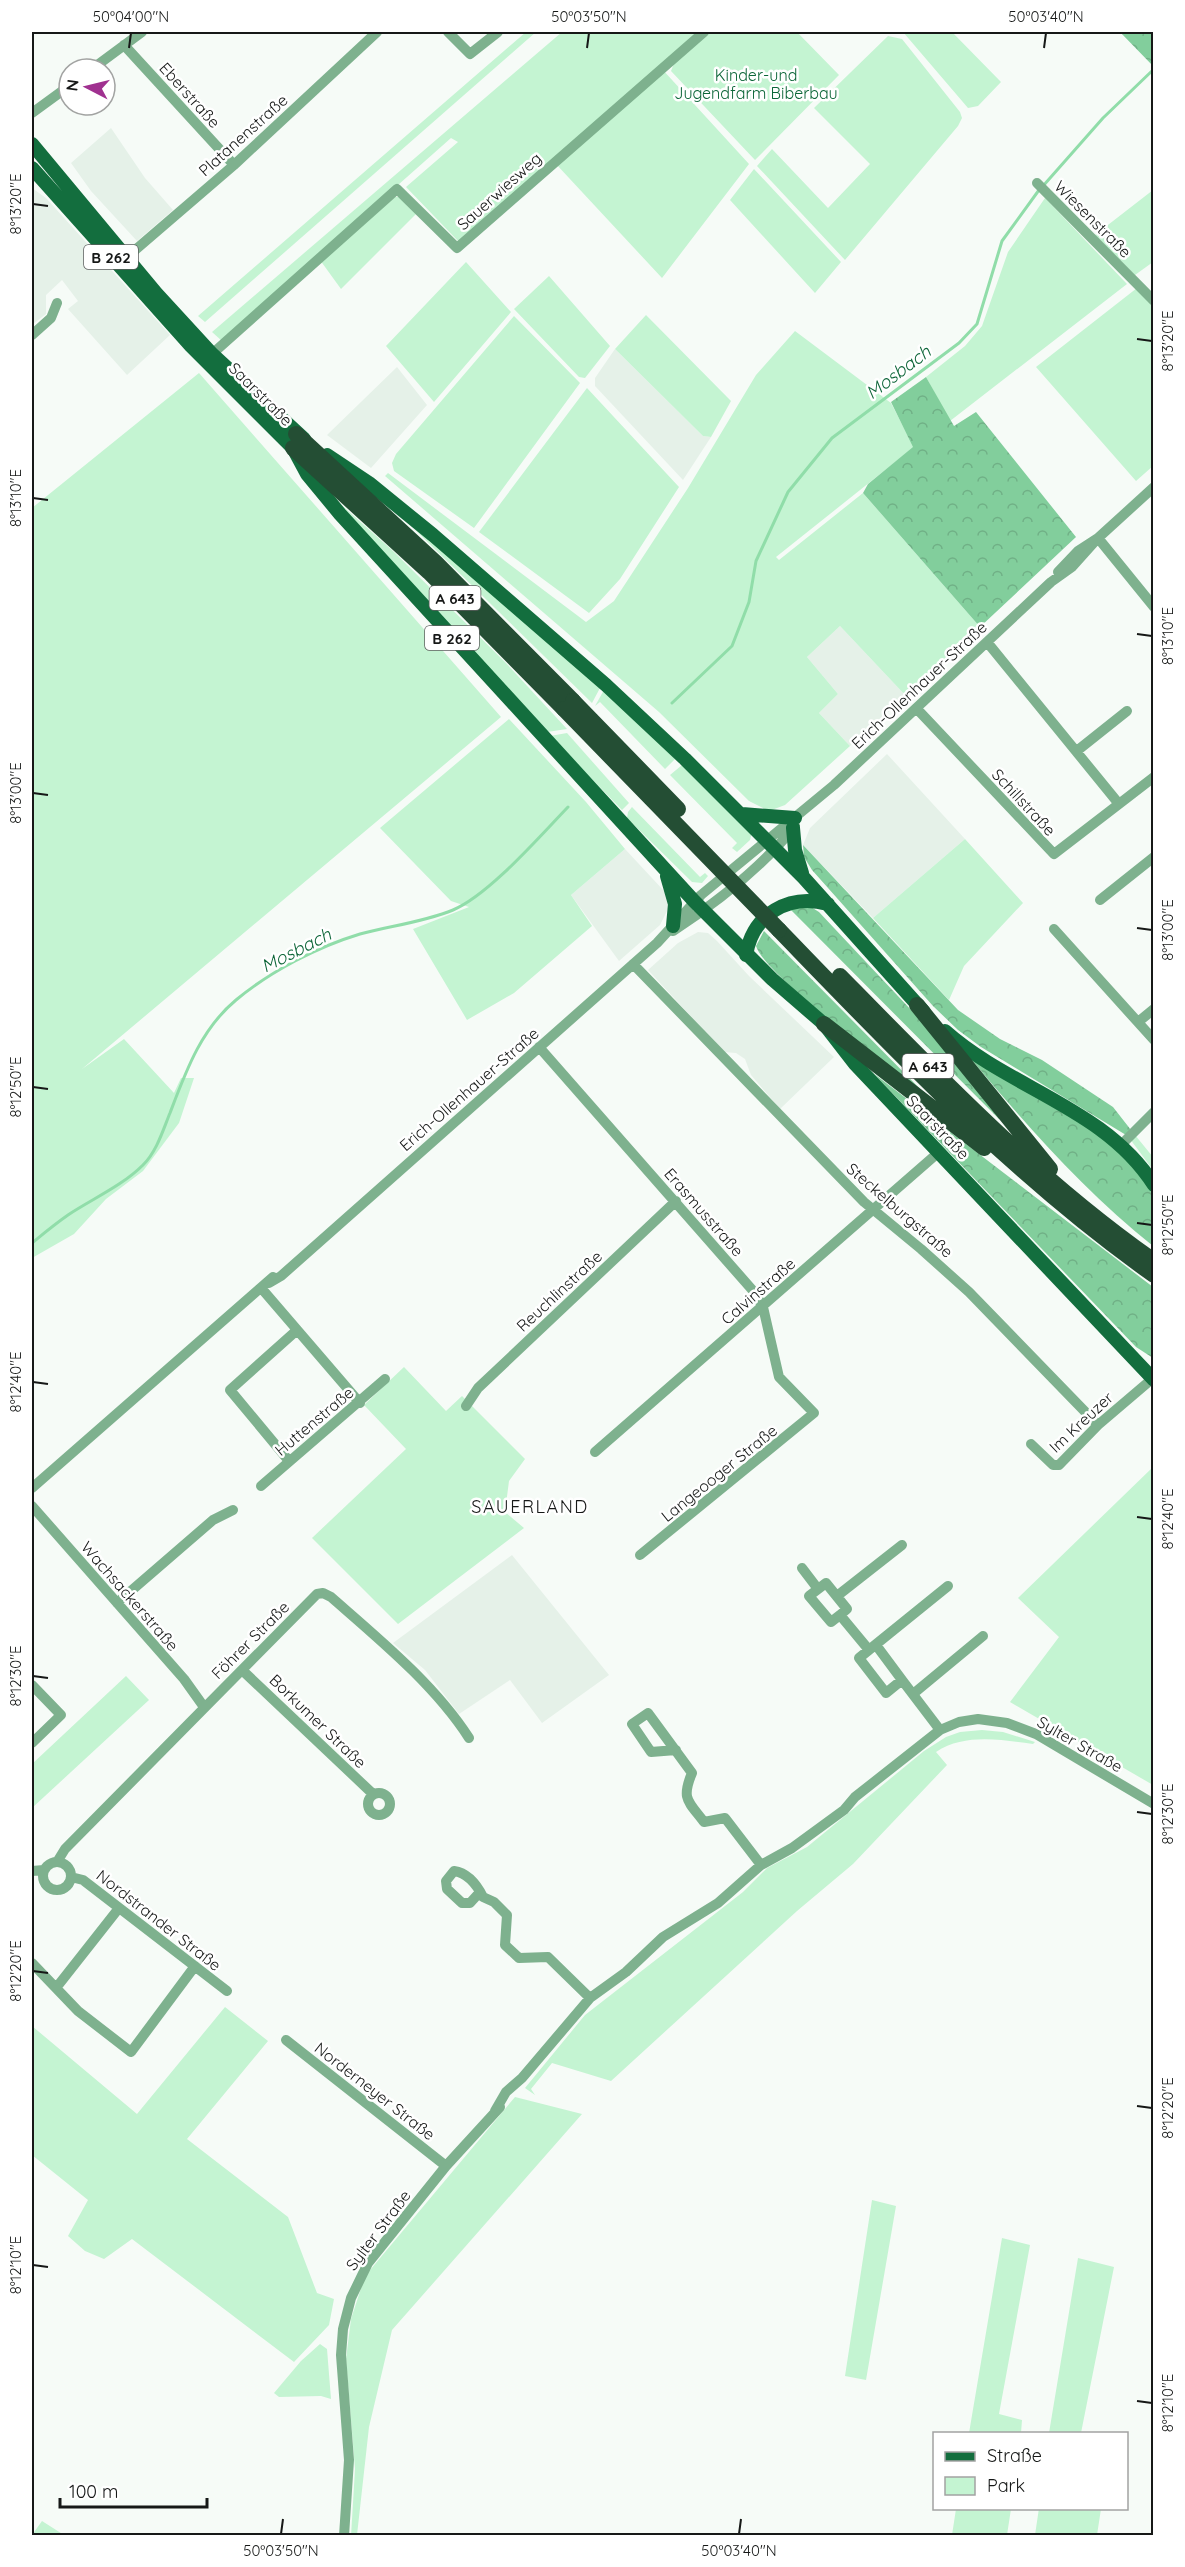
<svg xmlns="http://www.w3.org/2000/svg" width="1185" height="2567" font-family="Quicksand,sans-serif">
<defs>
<pattern id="forest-crowns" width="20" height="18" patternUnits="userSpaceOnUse" patternTransform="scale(1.5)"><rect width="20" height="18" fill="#82ce9c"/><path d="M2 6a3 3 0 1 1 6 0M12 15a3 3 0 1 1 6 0" fill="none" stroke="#70b086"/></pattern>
</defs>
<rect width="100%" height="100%" fill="#f6fbf7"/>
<path fill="#e5f1e8" d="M111 128 145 178 173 210 137 241 91 191 71 163Z
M32 188 46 198 170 335 127 375 68 309 78 301 62 280 46 295V314L33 324 32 323Z
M615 349 703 436 711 437 683 480 595 386V378Z
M397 367 427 405 371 468 327 435Z
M840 626 906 696 850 746 819 713 838 694 807 657Z
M887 754 965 839 873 918 803 845 810 828Z
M625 849 665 892 669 907 660 925 619 961 571 895Z
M698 932 708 933 717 941 749 976 834 1057 780 1109 751 1075 745 1059 736 1053 724 1052 648 970 678 943Z
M512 1555 609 1675 542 1723 510 1680 459 1714 425 1670 393 1643Z"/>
<path fill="#c4f4d2" d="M526 32H536L205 322 198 316Z
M562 32H700L459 242 406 187 458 142 451 138 222 341 212 332Z
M711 32H797L839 75 755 160 671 71 675 61Z
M903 32H952L1001 82 978 106 968 108Z
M888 36 902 39 960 112 962 118 958 126 845 260 757 166 772 149 828 208 870 164 814 108Z
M662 69 749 164 662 278 556 164Z
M754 169 841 262 815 293 730 200Z
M1153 190V262L1135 275 1095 235Z
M395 197H399L417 213 341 289 320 260Z
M1045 198 1127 284 950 421 926 377 965 346 982 326 1008 252Z
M466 262 511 312 434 402 386 346Z
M549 276 610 346 585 378 579 377 514 309Z
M1137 288 1153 304V466L1136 481 1036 367Z
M646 315 731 401 711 437 703 436 615 349Z
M514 316 580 383 474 528 394 471 392 463 396 454Z
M795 331 891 403 914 447 776 557 779 560 863 493 980 627 906 696 840 626 807 657 838 694 819 713 850 746 785 805 769 811 749 801 659 712 385 476 388 473 586 622 614 601 688 488 756 375Z
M199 373 501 717 82 1069 124 1039 174 1093 181 1078H194L179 1123 143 1171 106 1199 74 1234 32 1258V508Z
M587 388 679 487 620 579 589 613 479 532Z
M337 501 392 550 506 663 567 729 547 732Z
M403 514 600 688 592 703 402 517Z
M604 690 675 759 665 769 600 702 595 706Z
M509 719 586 802 625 849 571 895 592 926 514 993 467 1020 413 929 469 907 451 901 380 828Z
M567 733 629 803 622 810 550 736Z
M682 765 752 832 750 840 737 852 732 848 737 843 670 775Z
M632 807 700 877 705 873 708 876 702 883 692 882 627 818 628 812Z
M965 839 1023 903 964 966 949 1000 873 918Z
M1135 1135 1153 1157V1170L1130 1139Z
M404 1367 446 1411 462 1396 525 1459 509 1481 505 1512 524 1528 398 1624 312 1538 406 1449 364 1405Z
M1153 1467V1785L1010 1702 1059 1637 1018 1598Z
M126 1676 149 1700 32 1808V1764Z
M982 1730 1003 1732 1035 1742 1033 1744C1001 1740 965 1733 936 1752L947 1765 853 1864 797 1911 611 2081 552 2063 531 2089 535 2095 525 2088 585 2015 743 1892 767 1868 807 1847 924 1751 946 1737 960 1732Z
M225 2007 268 2041 187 2139 288 2217 317 2293 334 2299 329 2325 294 2362 132 2239 104 2259 85 2251 68 2236 88 2200 32 2155V2026L137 2114Z
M515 2097 582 2114 392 2330 369 2427 357 2535 351 2536 355 2469 346 2359 351 2319 365 2276Z
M872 2200 896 2206 866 2380 845 2376Z
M1002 2238 1030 2245 999 2414 1022 2420 1021 2433H969Z
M1078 2258 1114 2267 1081 2433H1049Z
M320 2344 327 2349 331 2399 321 2396 279 2397 274 2393 301 2361Z
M1039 2508 1101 2509 1097 2535H1035Z
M956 2509H1011L1007 2535H952Z
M42 2521 64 2535H32Z"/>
<path fill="url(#forest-crowns)" d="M1120 32H1153V66Z
M926 377 954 426 976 412 1076 537 980 627 863 493 868 484 913 447 891 402Z
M803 845 958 1010 1000 1039 1042 1060 1113 1107 1131 1130 1126 1135 981 1047 958 1030 933 1006 812 870 804 857Z
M788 907H811L819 912 928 1028 1001 1117 999 1119Z
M764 931 930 1099C899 1074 765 976 756 946Z
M971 1059C1027 1091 1122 1132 1152 1191 1157 1201 1153 1233 1153 1246 1085 1192 1027 1126 971 1059Z
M873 1073 1153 1287V1358L1136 1347Z"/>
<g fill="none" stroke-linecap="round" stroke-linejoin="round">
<path stroke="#90dda9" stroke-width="3" d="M1043 186 1103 118 1154 69
M672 703 732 646 749 602 756 561 788 492 832 438 959 343 977 324 1002 241 1039 190
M32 1243C43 1234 55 1224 68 1215 92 1199 122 1186 143 1165 157 1151 163 1130 170 1113 186 1071 201 1029 236 1000 271 971 317 947 360 934 390 926 424 922 453 910 489 895 540 836 568 807"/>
<path stroke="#7eb18e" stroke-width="10" d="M448 32 470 54 498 32
M124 45 234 165
M92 69 142 32
M32 113 69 86
M1037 183 1154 301
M127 257 234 165 377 32
M32 335 51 318 57 303
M212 354 397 189 457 248 704 32
M1098 538 1154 607
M1058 572 1078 551 1098 538 1154 487
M917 709 1054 854 1119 804 987 642
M1078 750 1127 711
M1119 804 1154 777
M1100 900 1154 857
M1054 929 1154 1040
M673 931C716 903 762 867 795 826
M633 964 864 1202 921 1249 969 1292 1098 1425
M1138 1022 1154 1009
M539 1047 755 1293 763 1307 779 1377 814 1413 640 1555
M1121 1145 1154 1112
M269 1283 281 1276 657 943 701 895 834 785 1051 582 1072 567 1098 538
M262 1289 360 1403
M466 1406 478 1388 676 1201
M1031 1444 1053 1465H1059L1098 1425 1152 1379
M595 1452 939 1152
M289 1461 230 1390 296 1331
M261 1486 385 1379
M32 1488 273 1277
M32 1506 184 1679 204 1707
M802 1568 818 1589
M837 1596 902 1545
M117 1603 213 1520 233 1510
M840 1615 831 1622 809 1596 826 1583 847 1609 840 1615 869 1650
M876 1645 902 1680
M242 1670 373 1794
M32 1685 61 1715 32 1743
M913 1694 983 1636
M940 1730 902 1680 886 1693 859 1658 948 1586
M676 1750 651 1752 632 1724 648 1713 692 1773C681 1799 688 1801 704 1822L725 1818 761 1865
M368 1804a11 11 0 1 1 22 0a11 11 0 1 1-22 0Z
M57 1862 65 1849 317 1594 323 1593 331 1597C379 1639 435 1685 469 1738
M43 1876a14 14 0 1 1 28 0a14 14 0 1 1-28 0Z
M32 1871 44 1870
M71 1877 83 1880 227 1991
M480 1892 470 1903H462L447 1889 446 1881 454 1871C468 1873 477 1885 483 1897L494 1902 507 1915 505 1945 519 1958 548 1957 590 1998
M32 1963 78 2011 131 2052 195 1966
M56 1988 119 1908
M286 2040 446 2166
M495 2111 506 2092 522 2078 590 1998 626 1972 663 1937 718 1903 761 1865 792 1848 844 1810 855 1797 940 1730 959 1722 978 1719 1007 1723 1036 1734 1154 1804
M344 2536 349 2460 341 2355 343 2329 351 2298 368 2263 446 2166 500 2107"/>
<path stroke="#136e3e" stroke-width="14" d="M32 144 156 293 212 354 304 439
M32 168 191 346 293 448 307 474 340 514 694 901 772 979 824 1024 855 1064 1154 1380
M327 455 369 483 433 535 606 685 685 759 804 878 924 1012
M742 814 795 818
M793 828 795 850 802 873
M667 876 675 904 673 926
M746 955C753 914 789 893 828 904
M945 1031C1010 1089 1105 1108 1154 1185"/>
<path stroke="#244e34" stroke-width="16" d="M296 434 436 563 573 701
M293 448 429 572 564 709
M779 930C897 1052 1014 1176 1154 1275
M840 976C938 1076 1036 1178 1151 1259
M917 1005 1050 1169
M824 1024 984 1148"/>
<path stroke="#244e34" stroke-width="16" d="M573 701 678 809
M564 709 779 930"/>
</g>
<path fill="none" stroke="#161817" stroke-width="2" d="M129 48 131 33M587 48 589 33M1044 48 1046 33M33 204 48 206M1137 339 1152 341M33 498 48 500M1137 634 1152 636M33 793 48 795M1137 928 1152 930M33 1087 48 1089M1137 1223 1152 1225M33 1382 48 1384M1137 1517 1152 1519M33 1676 48 1678M1137 1812 1152 1814M33 1971 48 1973M1137 2106 1152 2108M33 2265 48 2267M1137 2401 1152 2403M281 2534 283 2519M739 2534 741 2519"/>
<g text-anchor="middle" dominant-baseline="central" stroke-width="5" stroke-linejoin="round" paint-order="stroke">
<g fill="#fff" stroke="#5c5d5d" stroke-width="1.5">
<rect x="84" y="245" width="54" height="24" rx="4.5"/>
<rect x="429.5" y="586" width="51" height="24" rx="4.5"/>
<rect x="425" y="626" width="54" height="24" rx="4.5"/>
<rect x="902.5" y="1054" width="51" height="24" rx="4.5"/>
</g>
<g font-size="15" font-weight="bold" fill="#161817">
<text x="111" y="257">B 262</text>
<text x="455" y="598">A 643</text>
<text x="452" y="638">B 262</text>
<text x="928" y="1066">A 643</text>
</g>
<g font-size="16" fill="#0c6638" stroke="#fff">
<text x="756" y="75">Kinder-und<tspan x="756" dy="18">Jugendfarm Biberbau</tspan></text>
</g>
<g font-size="16" fill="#161817" stroke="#fff">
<text transform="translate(190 95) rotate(48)">Eberstraße</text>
<text transform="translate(243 135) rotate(-42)">Platanenstraße</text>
<text transform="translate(499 191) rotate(-42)">Sauerwiesweg</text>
<text transform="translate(1093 219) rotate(45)">Wiesenstraße</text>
<text transform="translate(261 394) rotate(45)">Saarstraße</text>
<text transform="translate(919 685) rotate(-43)">Erich-Ollenhauer-Straße</text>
<text transform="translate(1024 802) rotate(47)">Schillstraße</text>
<text transform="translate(469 1089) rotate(-41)">Erich-Ollenhauer-Straße</text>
<text transform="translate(938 1127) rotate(46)">Saarstraße</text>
<text transform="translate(900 1210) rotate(41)">Steckelburgstraße</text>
<text transform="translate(704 1212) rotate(49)">Erasmusstraße</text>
<text transform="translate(559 1291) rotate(-43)">Reuchlinstraße</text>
<text transform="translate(758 1291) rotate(-41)">Calvinstraße</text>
<text transform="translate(314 1421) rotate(-40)">Huttenstraße</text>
<text transform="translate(1081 1422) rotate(-43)">Im Kreuzer</text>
<text transform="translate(719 1473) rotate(-39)">Langeooger Straße</text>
<text transform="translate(130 1596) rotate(49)">Wachsackerstraße</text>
<text transform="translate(250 1640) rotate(-45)">Föhrer Straße</text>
<text transform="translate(318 1721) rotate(44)">Borkumer Straße</text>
<text transform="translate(1080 1744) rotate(30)">Sylter Straße</text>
<text transform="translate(159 1920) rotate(38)">Nordstrander Straße</text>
<text transform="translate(375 2091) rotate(38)">Norderneyer Straße</text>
<text transform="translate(378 2230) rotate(-53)">Sylter Straße</text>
</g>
<g font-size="18" font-style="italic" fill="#0f673a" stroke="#fff">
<text transform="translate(898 372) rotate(-37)">Mosbach</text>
<text transform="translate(296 950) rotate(-27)">Mosbach</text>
</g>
<g font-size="18" letter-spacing="1.5" fill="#161817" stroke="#fff">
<text x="530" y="1506">SAUERLAND</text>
</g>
</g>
<rect width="1185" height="2567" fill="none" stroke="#ffffff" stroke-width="66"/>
<rect x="933" y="2432" width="195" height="78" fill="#ffffff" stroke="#a2a3a2" stroke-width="1.5"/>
<rect x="945" y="2452" width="30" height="9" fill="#136e3e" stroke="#a2a3a2" stroke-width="1.5"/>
<text x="987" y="2462" font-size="18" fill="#161817">Straße</text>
<rect x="945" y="2477" width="30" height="18" fill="#c4f4d2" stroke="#a2a3a2" stroke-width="1.5"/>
<text x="987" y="2492" font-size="18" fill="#161817">Park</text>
<g transform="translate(87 87) rotate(277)"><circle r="28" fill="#ffffff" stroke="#a2a3a2" stroke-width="1.5"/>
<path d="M0-4.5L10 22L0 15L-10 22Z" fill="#a03190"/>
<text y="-9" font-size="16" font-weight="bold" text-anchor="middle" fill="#161817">N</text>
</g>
<path d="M60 2498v9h147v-9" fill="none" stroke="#161817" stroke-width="3"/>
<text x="69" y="2498" font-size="18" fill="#161817" stroke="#ffffff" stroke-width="4.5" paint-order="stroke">100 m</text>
<rect x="33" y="33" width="1119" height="2501" fill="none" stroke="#161817" stroke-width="2"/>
<g font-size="15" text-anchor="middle" fill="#161817">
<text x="131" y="22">50°04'00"N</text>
<text x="589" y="22">50°03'50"N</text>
<text x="1046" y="22">50°03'40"N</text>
<text transform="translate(16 204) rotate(-90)" y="5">8°13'20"E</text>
<text transform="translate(1168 341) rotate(-90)" y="5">8°13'20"E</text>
<text transform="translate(16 498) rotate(-90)" y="5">8°13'10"E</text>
<text transform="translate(1168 636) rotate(-90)" y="5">8°13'10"E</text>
<text transform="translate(16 793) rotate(-90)" y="5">8°13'00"E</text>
<text transform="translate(1168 930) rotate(-90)" y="5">8°13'00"E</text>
<text transform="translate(16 1087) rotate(-90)" y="5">8°12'50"E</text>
<text transform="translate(1168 1225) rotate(-90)" y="5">8°12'50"E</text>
<text transform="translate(16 1382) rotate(-90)" y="5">8°12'40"E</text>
<text transform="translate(1168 1519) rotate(-90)" y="5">8°12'40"E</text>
<text transform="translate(16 1676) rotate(-90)" y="5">8°12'30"E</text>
<text transform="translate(1168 1814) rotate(-90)" y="5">8°12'30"E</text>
<text transform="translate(16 1971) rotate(-90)" y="5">8°12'20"E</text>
<text transform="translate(1168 2108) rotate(-90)" y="5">8°12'20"E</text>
<text transform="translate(16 2265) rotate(-90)" y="5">8°12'10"E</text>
<text transform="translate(1168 2403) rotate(-90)" y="5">8°12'10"E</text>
<text x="281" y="2556">50°03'50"N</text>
<text x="739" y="2556">50°03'40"N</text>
</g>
</svg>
